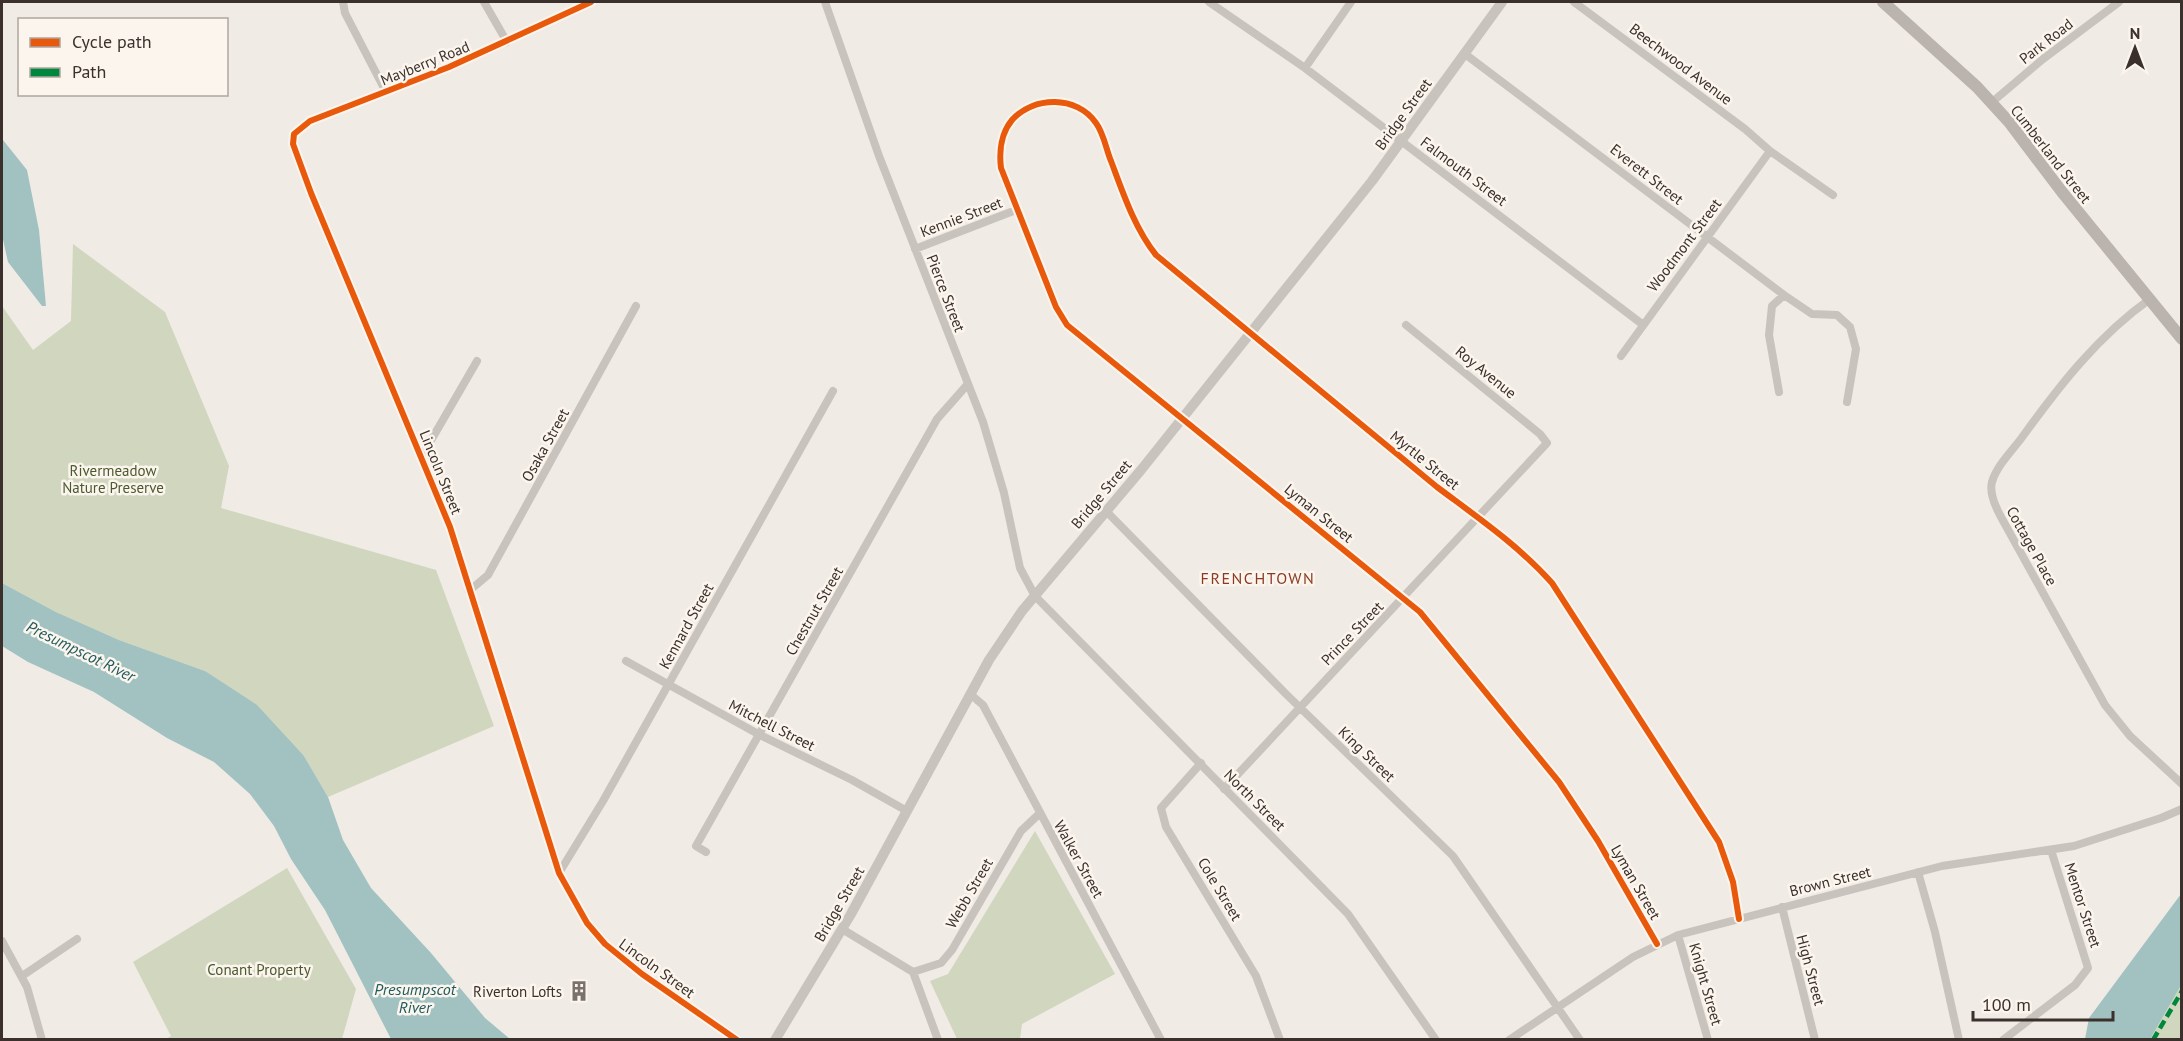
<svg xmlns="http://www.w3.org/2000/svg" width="2183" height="1041" font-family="'PT Sans',sans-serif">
<rect width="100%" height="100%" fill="#f0ebe5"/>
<path fill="#d1d6bf" d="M73 244 165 312 229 466 221 508 436 570 494 726 328 797 304 756 205 671 119 640 56 612 2 583V306L33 350 71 321Z
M1035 831 1115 974 1022 1024 1020 1039H957L930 981 948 974Z
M287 868 356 989 342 1039H166L171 1036 133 962Z
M2181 976V1039L2139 1040Z"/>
<path fill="#a1c2c1" d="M3 140 27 170 39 230 46 306H42L8 262 2 235Z
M2 583 56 612 119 640 205 671 257 705 304 756 328 797 343 840 371 888 431 953 485 1018 510 1039H391L325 910 291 859 274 826 250 794 214 762 167 738 94 692 28 662 2 646Z
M2181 894V985L2150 1039H2085L2089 1018Z"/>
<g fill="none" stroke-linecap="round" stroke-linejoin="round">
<path stroke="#c9c3be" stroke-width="8" d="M343 2 345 13 386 92
M484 2 507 42
M591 2 449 67 310 121 294 134 293 144 311 193 450 527 559 873 587 923 605 944 642 974 737 1040
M825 2 879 156 983 422 1004 493 1020 568 1035 596 1348 914 1436 1040
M1209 2 1305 68 1642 324
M1574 2 1745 129 1770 151 1833 195
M1465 54 1784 295 1812 314 1837 315 1850 327 1856 349 1847 402
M1305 68 1351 2
M1991 103 2043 59 2119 2
M915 249 1016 210
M2150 299C2098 336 2060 385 2023 436 2013 450 1997 465 1992 482 1989 493 1995 506 2001 517L2105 705 2130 736 2182 784
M1621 356 1770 151
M1779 392 1769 335 1772 306 1784 295
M422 456 477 361
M1106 511 1286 694 1453 856 1580 1040
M469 591 488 575 636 306
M626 661 760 735 852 780 907 811
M970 694 983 705 1161 1040
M1201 763 1161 808 1166 827 1256 976 1280 1040
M1224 789 1547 443 1540 434 1406 325
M706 852 696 846 937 419 967 385
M1918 872 1935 932 1959 1040
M559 873 603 801 833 391
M1782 907 1815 1040
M842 929 913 972 938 1040
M1678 935 1708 1040
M2 941 27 987 42 1040
M1657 944 1598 841 1559 782 1420 612 1067 325 1056 307 1001 168C999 152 1001 133 1012 120 1033 96 1077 95 1096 123 1104 134 1106 149 1111 161 1123 193 1135 229 1156 255L1437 487C1477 517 1518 545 1552 583L1719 842 1733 882 1739 919
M913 972 941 963 952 950 1021 831 1039 814
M22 976 77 939
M1509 1040 1633 957 1678 935 1942 866 2074 846 2161 818 2182 809
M2003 1040 2075 985 2088 968 2051 850"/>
<path stroke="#c9c3be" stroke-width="10" d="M775 1040 851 914 989 660 1022 611 1141 470 1372 181 1502 2"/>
<path stroke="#bab3ae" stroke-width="12" d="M1883 2 1977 87 2009 122 2062 192 2182 339"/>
<path stroke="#00873e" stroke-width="4.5" stroke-dasharray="9 4.5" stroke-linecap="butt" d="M2153 1040 2182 991"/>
<g stroke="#fbf5ee" stroke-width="10">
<path id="cycleway" d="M591 2 449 67 310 121 294 134 293 144 311 193 450 527 559 873 587 923 605 944 642 974 737 1040
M1657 944 1598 841 1559 782 1420 612 1067 325 1056 307 1001 168C999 152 1001 133 1012 120 1033 96 1077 95 1096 123 1104 134 1106 149 1111 161 1123 193 1135 229 1156 255L1437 487C1477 517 1518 545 1552 583L1719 842 1733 882 1739 919"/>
</g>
<use href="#cycleway" stroke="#e8590c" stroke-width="6"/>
</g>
<defs>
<g id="building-bare" transform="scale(1.62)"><path d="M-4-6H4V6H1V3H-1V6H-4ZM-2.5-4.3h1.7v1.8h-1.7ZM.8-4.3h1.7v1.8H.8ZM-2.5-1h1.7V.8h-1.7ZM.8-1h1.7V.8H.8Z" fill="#7a716c" stroke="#fbf5ee" stroke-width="2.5" paint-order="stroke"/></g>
</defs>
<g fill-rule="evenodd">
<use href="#building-bare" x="579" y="991"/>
</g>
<g text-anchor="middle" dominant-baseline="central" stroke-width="5" stroke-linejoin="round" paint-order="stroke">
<g font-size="15" fill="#3b302b" stroke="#fbf5ee">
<text transform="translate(2046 41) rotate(-38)">Park Road</text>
<text transform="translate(425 63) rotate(-22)">Mayberry Road</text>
<text transform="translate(1681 64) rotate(37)">Beechwood Avenue</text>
<text transform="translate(1403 114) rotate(-54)">Bridge Street</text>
<text transform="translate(2051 154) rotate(52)">Cumberland Street</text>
<text transform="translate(1464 171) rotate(37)">Falmouth Street</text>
<text transform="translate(1647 174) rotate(38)">Everett Street</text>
<text transform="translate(961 217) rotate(-21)">Kennie Street</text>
<text transform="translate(1684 245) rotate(-53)">Woodmont Street</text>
<text transform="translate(946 293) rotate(69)">Pierce Street</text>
<text transform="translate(1486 372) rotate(39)">Roy Avenue</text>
<text transform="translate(545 445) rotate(-61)">Osaka Street</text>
<text transform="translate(1425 460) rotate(39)">Myrtle Street</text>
<text transform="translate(441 472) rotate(68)">Lincoln Street</text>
<text transform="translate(1101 494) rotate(-50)">Bridge Street</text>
<text transform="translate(1319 513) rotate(39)">Lyman Street</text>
<text transform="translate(2032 546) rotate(61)">Cottage Place</text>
<text transform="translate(814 611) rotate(-60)">Chestnut Street</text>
<text transform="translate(686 626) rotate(-61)">Kennard Street</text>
<text transform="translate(1352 633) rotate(-46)">Prince Street</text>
<text transform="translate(772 725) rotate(27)">Mitchell Street</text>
<text transform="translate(1367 754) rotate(44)">King Street</text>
<text transform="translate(1255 800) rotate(45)">North Street</text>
<text transform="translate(1079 859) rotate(61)">Walker Street</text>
<text transform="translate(1830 881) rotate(-14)">Brown Street</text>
<text transform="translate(1636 882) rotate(60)">Lyman Street</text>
<text transform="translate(1220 889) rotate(59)">Cole Street</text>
<text transform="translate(969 893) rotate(-60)">Webb Street</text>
<text transform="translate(839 904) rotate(-60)">Bridge Street</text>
<text transform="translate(2083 905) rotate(72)">Mentor Street</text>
<text transform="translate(657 968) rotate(36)">Lincoln Street</text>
<text transform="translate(1811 970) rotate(75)">High Street</text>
<text transform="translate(1706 984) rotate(74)">Knight Street</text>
</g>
<g font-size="15" fill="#4a5a2e" stroke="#fbf5ee">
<text x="113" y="470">Rivermeadow<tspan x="113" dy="17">Nature Preserve</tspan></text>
<text x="259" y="969">Conant Property</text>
</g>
<g font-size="15" fill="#3b302b" stroke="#fbf5ee" text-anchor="end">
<text x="562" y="991">Riverton Lofts</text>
</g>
<g font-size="16" letter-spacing="1.5" fill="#8c3b22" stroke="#fbf5ee">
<text x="1258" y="578">FRENCHTOWN</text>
</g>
<g font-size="16" font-style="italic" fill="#1f5a5e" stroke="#fbf5ee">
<text transform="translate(81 651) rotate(26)">Presumpscot River</text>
<text x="415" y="989">Presumpscot<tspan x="415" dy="18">River</tspan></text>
</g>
</g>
<rect width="2183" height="1041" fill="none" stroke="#3b302b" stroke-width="6"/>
<rect x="18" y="18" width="210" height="78" fill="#fbf5ee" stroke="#aea6a0" stroke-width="1.5"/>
<rect x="30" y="38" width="30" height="9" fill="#e8590c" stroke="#aea6a0" stroke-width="1.5"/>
<text x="72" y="48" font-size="18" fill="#3b302b">Cycle path</text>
<rect x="30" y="68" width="30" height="9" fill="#00873e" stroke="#aea6a0" stroke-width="1.5"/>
<text x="72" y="78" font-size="18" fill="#3b302b">Path</text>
<g transform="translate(2135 48)" stroke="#fbf5ee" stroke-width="4.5" paint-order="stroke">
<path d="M0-4.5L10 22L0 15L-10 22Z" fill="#3b302b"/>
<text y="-9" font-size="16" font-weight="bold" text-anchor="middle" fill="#3b302b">N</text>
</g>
<path d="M1973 1011v9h140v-9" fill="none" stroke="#3b302b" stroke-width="3"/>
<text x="1982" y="1011" font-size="18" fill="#3b302b" stroke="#fbf5ee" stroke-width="4.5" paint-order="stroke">100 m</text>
</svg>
